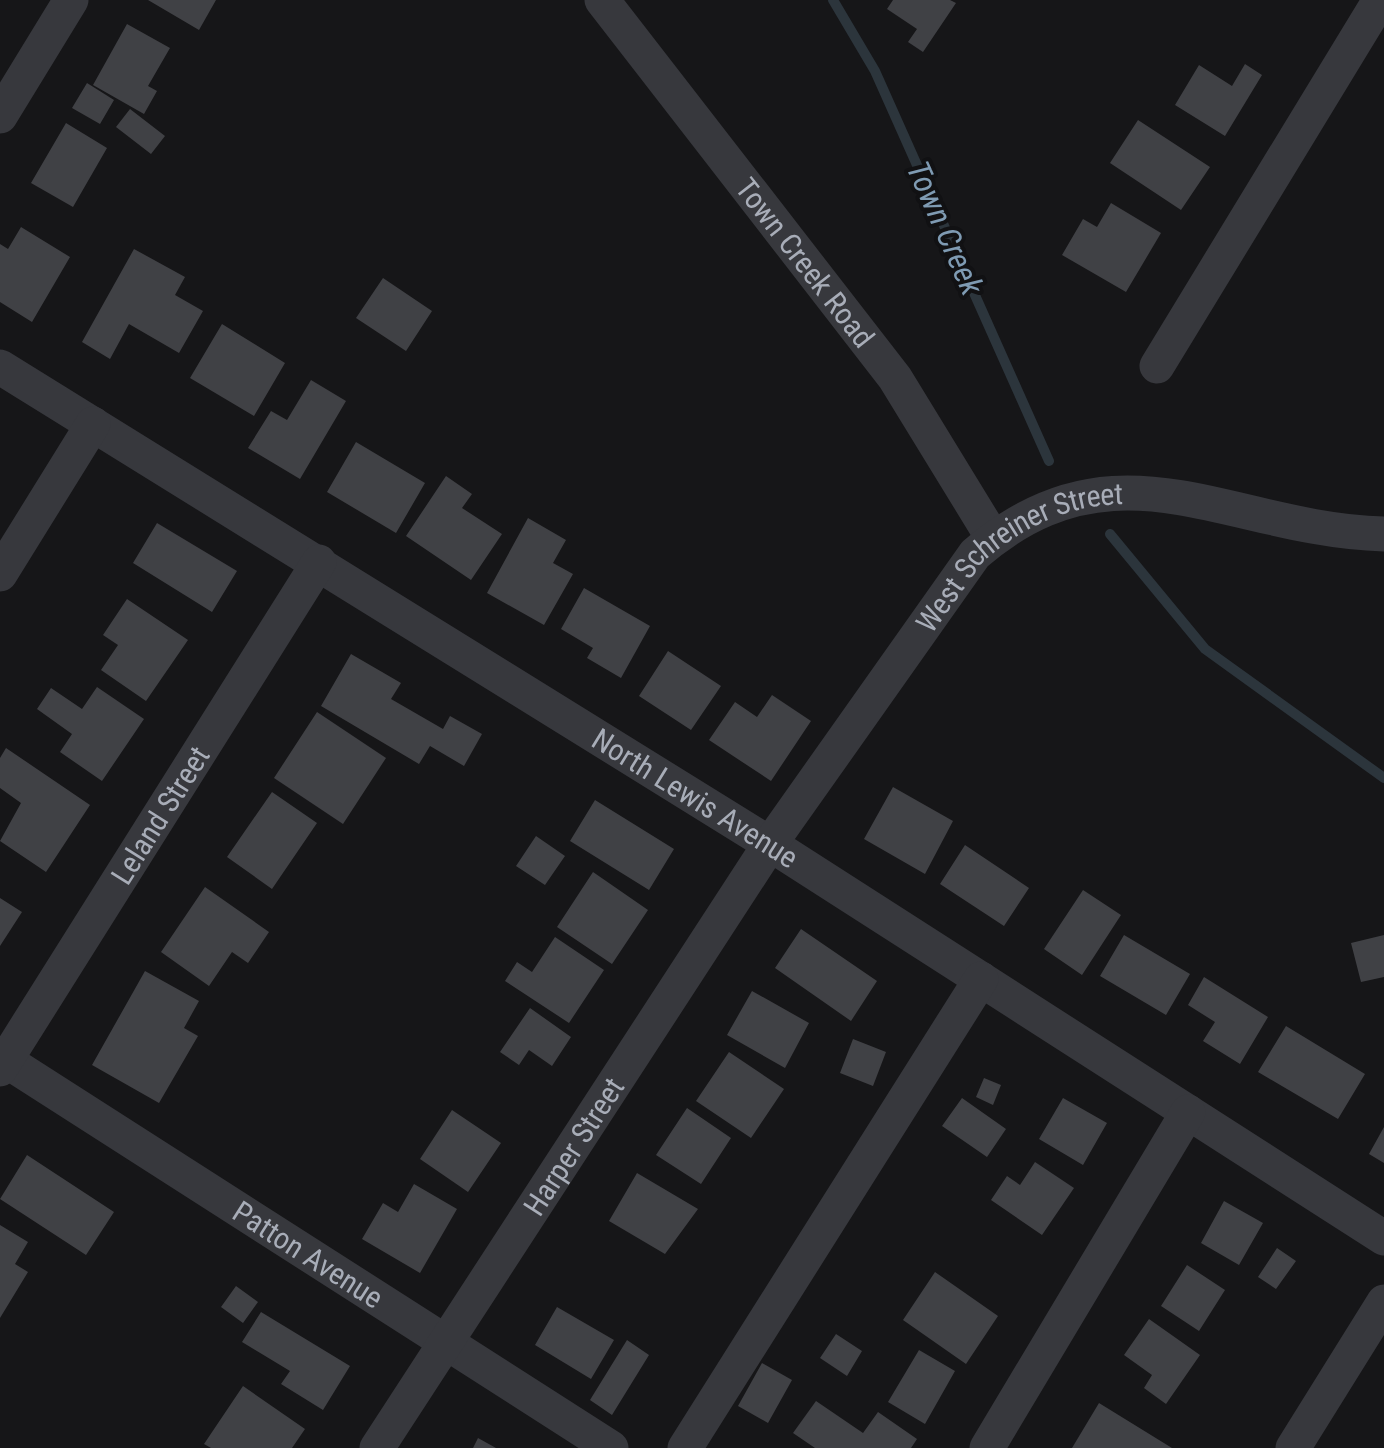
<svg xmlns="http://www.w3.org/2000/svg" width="1384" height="1448" font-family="'Roboto Condensed',sans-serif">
<rect width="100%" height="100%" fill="#161618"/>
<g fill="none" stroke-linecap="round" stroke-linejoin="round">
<path stroke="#2c353c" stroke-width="10" d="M833 0 875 71 1049 461
M1110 534 1205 649 1384 778"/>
</g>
<path fill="#404145" d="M148 0H216L199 30Z
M893 0H950L956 3 923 52 908 42 917 29 887 9Z
M127 24 170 48 148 86 157 91 144 114 93 85Z
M1245 64 1262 75 1225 136 1175 105 1199 65 1232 86Z
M87 83 114 100 100 124 72 108Z
M130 109 165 136 151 154 116 127Z
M1138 120 1210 167 1181 210 1110 163Z
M66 123 107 148 73 207 31 183Z
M1111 203 1161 233 1126 292 1062 255 1083 219 1097 227Z
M21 227 70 257 32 322 0 302V244L8 249Z
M134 249 185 277 175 295 203 311 179 353 129 324 110 359 82 342Z
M383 278 432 311 406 351 356 318Z
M222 324 285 363 254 416 190 378Z
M311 380 346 401 300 479 248 448 271 411 287 420Z
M356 442 425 483 396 533 327 492Z
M446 476 472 494 462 508 502 534 471 580 406 536Z
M528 518 566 540 553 563 573 574 544 625 487 593Z
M157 523 237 571 212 612 133 563Z
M584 588 650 626 621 678 587 658 593 648 561 629Z
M127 599 188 640 146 701 101 670 118 645 103 635Z
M668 651 721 686 691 730 639 696Z
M351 654 401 683 391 699 443 729 450 716 482 734 464 766 430 746 419 764 321 706Z
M97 687 144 719 102 781 60 752 72 734 37 709 51 688 82 709Z
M772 695 811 721 771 781 709 740 735 702 757 717Z
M317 712 386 758 343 824 274 778Z
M6 748 90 805 46 872 0 841 21 803 0 788V758Z
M893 787 953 821 925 874 864 839Z
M272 792 317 823 272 889 227 857Z
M595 800 674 849 649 890 570 841Z
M536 836 565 856 545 885 516 866Z
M965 845 1029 888 1004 926 940 884Z
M593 872 648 910 612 964 557 927Z
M205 887 269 932 248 963 232 952 209 986 161 952Z
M1083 890 1121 915 1082 975 1044 949Z
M0 898 22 912 0 946Z
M801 929 877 981 851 1021 775 968Z
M1124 935 1190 974 1166 1015 1100 976Z
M1384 935V977L1361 982 1351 943Z
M555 937 604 970 569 1023 505 981 517 962 532 972Z
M145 971 199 1001 184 1028 198 1036 159 1103 92 1065Z
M1204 977 1268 1017 1240 1064 1203 1041 1215 1022 1188 1005Z
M752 991 809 1023 785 1068 727 1035Z
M530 1008 571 1037 552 1066 529 1050 519 1065 500 1052Z
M1286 1026 1365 1074 1338 1119 1258 1072Z
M853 1039 886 1052 873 1086 840 1073Z
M729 1052 784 1089 751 1138 696 1101Z
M984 1078 1001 1085 993 1105 976 1097Z
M962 1098 1006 1129 987 1157 942 1126Z
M1063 1098 1107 1123 1083 1165 1039 1139Z
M687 1108 731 1138 701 1184 656 1155Z
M452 1110 501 1143 468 1192 420 1159Z
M1384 1127V1163L1369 1154Z
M27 1155 114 1212 86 1255 0 1199Z
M1035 1162 1074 1188 1042 1235 991 1200 1007 1176 1020 1185Z
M637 1173 698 1209 665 1254 609 1221Z
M414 1184 457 1209 420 1273 362 1239 383 1203 398 1212Z
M1224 1201 1263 1223 1239 1265 1201 1243Z
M0 1225 28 1242 15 1264 28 1272 0 1318Z
M1277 1248 1296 1261 1276 1289 1258 1277Z
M1187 1265 1225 1290 1199 1331 1161 1306Z
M935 1272 998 1316 966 1364 903 1320Z
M236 1286 258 1302 243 1323 221 1307Z
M557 1307 614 1340 591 1379 535 1345Z
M261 1312 350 1366 323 1410 281 1384 290 1371 242 1342Z
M1149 1319 1200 1355 1166 1404 1144 1388 1152 1375 1124 1355Z
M836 1334 862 1351 847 1376 820 1358Z
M627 1340 649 1355 612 1415 590 1400Z
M919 1350 955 1371 925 1424 888 1402Z
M762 1363 792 1380 768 1423 738 1406Z
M243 1386 305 1429 292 1448H211L204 1444Z
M816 1401 863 1433 878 1412 917 1439 911 1448H815L793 1433Z
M1099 1403 1172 1448H1072Z
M478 1438 496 1448H473Z"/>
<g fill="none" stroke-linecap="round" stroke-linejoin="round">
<g stroke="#37383d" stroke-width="35">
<path id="s1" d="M602 0 895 378 993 538"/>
<path d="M0 116 71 0"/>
<path d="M1157 366 1380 0"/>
<path id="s2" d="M0 367 770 844 1384 1238"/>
<path d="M0 574 93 424"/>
<path id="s3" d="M5 1060 611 1448"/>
<path id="s4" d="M0 1069 319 562"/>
<path id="s5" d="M377 1448 770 844 975 554C1116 432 1229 530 1384 534"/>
<path d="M685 1448 981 979"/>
<path d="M987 1448 1188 1112"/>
<path d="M1293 1448 1384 1302"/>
</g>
</g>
<g text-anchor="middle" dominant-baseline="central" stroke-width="8" stroke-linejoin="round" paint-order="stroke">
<g font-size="30" fill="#a8adb8" stroke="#111113">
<text stroke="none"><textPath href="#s1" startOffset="332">Town Creek Road</textPath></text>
<text stroke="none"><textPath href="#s5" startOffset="1112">West Schreiner Street</textPath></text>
<text stroke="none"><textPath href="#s2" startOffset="818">North Lewis Avenue</textPath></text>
<text stroke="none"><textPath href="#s4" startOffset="300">Leland Street</textPath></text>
<text stroke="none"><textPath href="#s5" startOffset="360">Harper Street</textPath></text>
<text stroke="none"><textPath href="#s3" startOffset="360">Patton Avenue</textPath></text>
</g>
<g font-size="32" font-style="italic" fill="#7f9bb3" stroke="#111113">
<text transform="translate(945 228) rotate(66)">Town Creek</text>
</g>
</g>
</svg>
